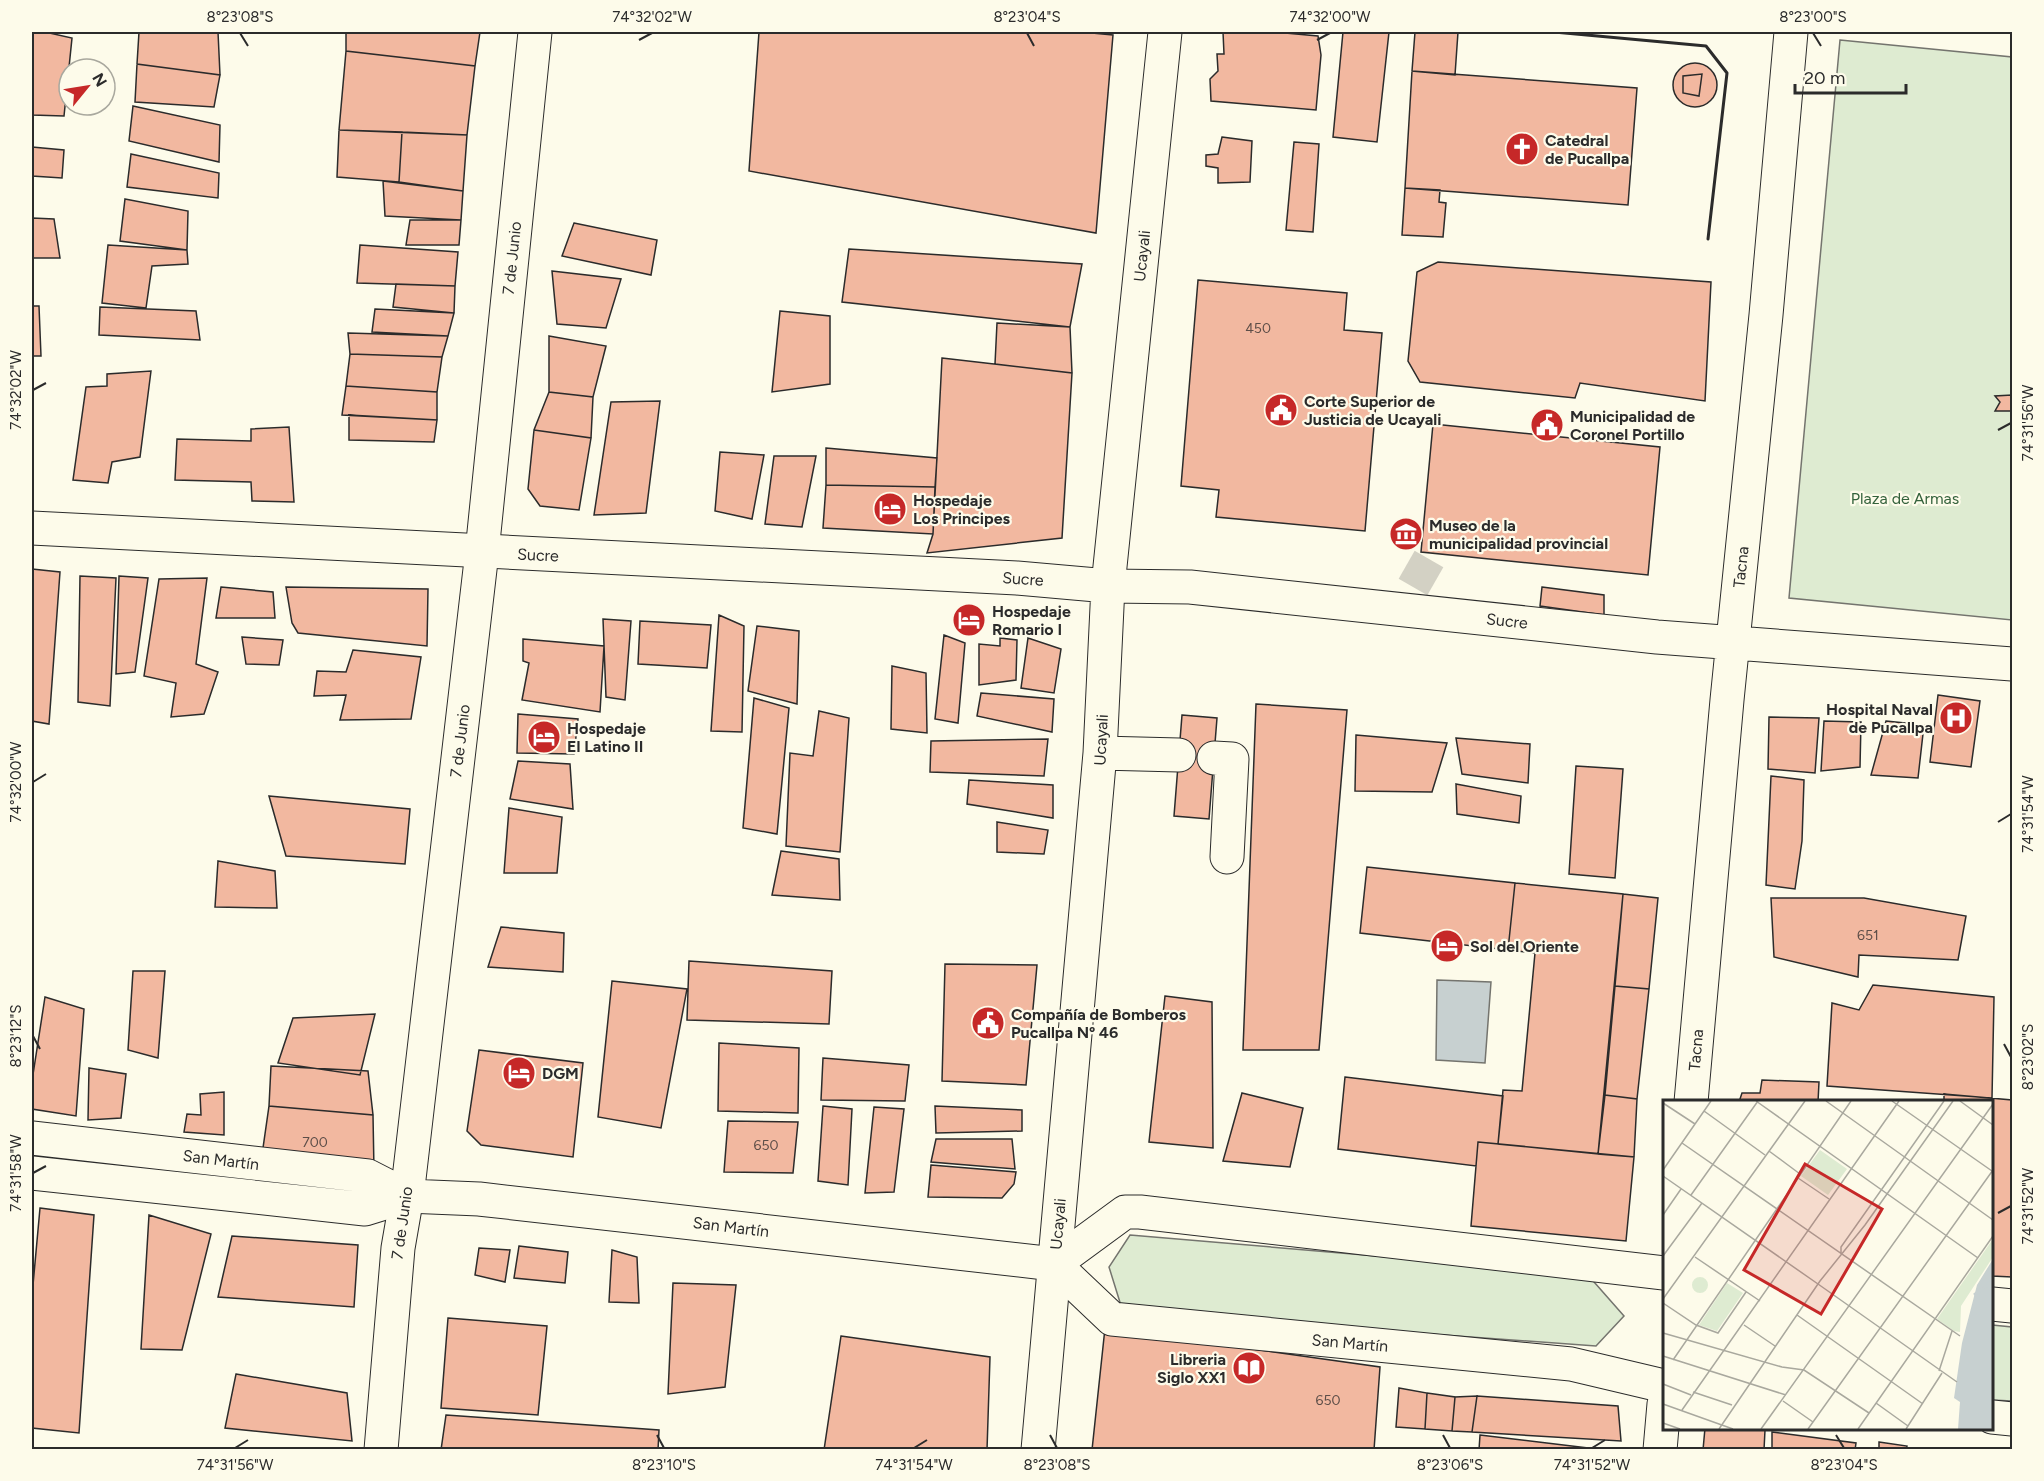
<svg xmlns="http://www.w3.org/2000/svg" width="2044" height="1481" font-family="Figtree,sans-serif">
<rect width="100%" height="100%" fill="#fdfbea"/>
<path fill="#deebd1" stroke="#74746e" stroke-width="1.5" d="M1840 40 2012 57V620L1789 598Z
M1130 1235 1587 1274 1624 1316 1596 1346 1123 1312 1109 1267Z
M1992 1325 2012 1327V1401L1992 1400Z"/>
<path fill="#c7d0d0" stroke="#74746e" stroke-width="1.5" d="M1437 980 1491 982 1485 1063 1436 1060Z"/>
<path fill="#f2b8a0" stroke="#2b2b2b" stroke-width="1.5" d="M32 32H45L72 38 64 116 32 115Z
M139 32H218L220 75 137 64Z
M346 32H480L475 66 346 51Z
M759 32H1081L1113 35 1096 233 749 171Z
M1223 32H1274L1318 36 1321 55 1316 110 1211 101 1210 79 1218 71 1217 54H1224Z
M1343 32H1389L1377 142 1333 137Z
M1415 32H1458L1455 75 1412 71Z
M346 51 475 66 467 135 339 130Z
M1673 85a22 22 0 1 1 44 0a22 22 0 1 1-44 0Z
M137 64 220 75 214 107 135 102Z
M1412 71 1637 88 1628 205 1405 188Z
M1702 74 1699 96 1683 93V76Z
M133 106 220 125 219 162 129 141Z
M339 130 402 132 399 182 337 177Z
M402 132 467 135 463 191 399 182Z
M1222 137 1252 141 1250 182 1218 183V168L1206 166V155L1218 154Z
M1294 142 1319 144 1313 232 1286 230Z
M32 147 64 150 62 178 32 176Z
M131 154 219 173 218 198 127 187Z
M383 181 463 191 461 220 385 216Z
M1405 188 1440 190 1439 202 1446 203 1443 237 1402 235Z
M125 199 188 211 187 250 120 241Z
M32 218 54 219 60 258H32Z
M410 220H461L459 245H406Z
M574 223 657 240 651 275 562 256Z
M108 245 187 250 188 264 152 266 146 308 102 303Z
M360 245 458 252 455 286 357 283Z
M849 249 1082 264 1070 327 842 302Z
M1438 262 1711 282 1705 401 1580 383 1575 398 1420 382 1408 361 1417 272Z
M552 271 621 279 606 328 557 324Z
M1198 280 1347 293 1344 330 1382 333 1365 531 1216 517 1219 490 1181 486Z
M396 284 455 286 454 313 393 307Z
M32 306H39L41 356H32Z
M100 307 196 311 200 340 99 335Z
M375 309 454 313 448 336 372 332Z
M780 311 830 316V384L772 392Z
M997 323 1070 327 1072 373 995 364Z
M348 333 448 336 442 357 350 354Z
M549 336 606 346 593 397 549 392Z
M350 354 442 357 437 392 346 386Z
M942 358 1072 373 1062 538 927 553 933 534Z
M151 371 140 457 112 462 108 483 73 480 86 387 107 386V374Z
M346 386 437 392V420L342 415Z
M549 392 593 397 591 438 534 430Z
M2012 395V411H1995L2000 402 1995 396Z
M660 401 646 513 594 515 611 402Z
M349 415 437 420 434 442 349 440Z
M1433 424 1660 447 1648 575 1421 552Z
M289 427 294 502 252 501 251 482 175 480 177 439 251 441V429Z
M534 430 591 438 579 510 540 506 528 489Z
M826 448 937 458 935 487 826 485Z
M720 452 764 455 752 519 715 511Z
M774 456H816L802 527 765 524Z
M826 485 935 487 933 534 823 528Z
M32 569 60 572 49 724 32 721Z
M80 576 116 578 110 706 78 702Z
M119 576 148 578 135 672 116 674Z
M207 578 196 664 218 672 204 714 171 717 176 683 144 676 159 579Z
M221 587 273 592 275 618H216Z
M286 587 428 589 427 646 298 633 292 623Z
M1542 587 1604 595V615L1540 606Z
M719 615 744 626 742 732 711 731Z
M603 619 631 621 625 700 606 697Z
M640 621 711 625 707 668 638 664Z
M757 626 799 631 797 704 748 691Z
M944 635 965 643 958 723 935 719Z
M242 637 283 640 279 665 246 664Z
M1000 638 1017 640 1016 680 979 685V644L1000 646Z
M1028 638 1061 649 1054 693 1021 688Z
M523 639 604 646 600 712 522 700 529 663 523 661Z
M353 650 421 657 411 719 340 720 346 695 314 696 317 671 346 672Z
M892 666 926 673 927 733 891 729Z
M981 693 1054 699 1052 732 977 716Z
M1938 695 1980 701 1971 767 1930 762Z
M754 698 789 708 777 834 743 828Z
M1256 704 1347 710 1319 1050H1243Z
M819 711 849 718 840 852 786 846 790 753 813 756Z
M518 714 578 719 574 754 517 753Z
M1182 715 1217 718 1209 819 1174 816Z
M1769 717 1819 718 1815 773 1768 769Z
M1824 721 1861 722 1860 767 1821 771Z
M1886 721 1924 725 1918 778 1871 775Z
M1356 735 1447 743 1432 792 1355 791Z
M1456 738 1530 744 1528 783 1462 774Z
M1048 739 1044 776 930 772 931 741Z
M518 761 570 764 573 809 510 799Z
M1576 766 1623 769 1615 878 1569 874Z
M1771 776 1804 780 1802 841 1795 889 1766 885Z
M969 780 1053 785V818L967 804Z
M1456 784 1521 796 1519 823 1457 814Z
M269 796 410 809 405 864 286 856Z
M509 808 562 817 557 873H504Z
M997 822 1048 830 1044 854 997 852Z
M781 851 839 859 840 900 772 895Z
M218 861 275 871 277 908 215 907Z
M1367 867 1515 883 1508 950 1360 933Z
M1515 883 1623 894 1598 1154 1498 1144 1503 1090 1522 1091 1535 953 1508 950Z
M1623 894 1658 898 1649 989 1615 986Z
M1771 898H1864L1966 916 1958 960 1859 955 1858 977 1774 957Z
M501 927 564 933 563 972 488 967Z
M689 961 832 971 829 1024 687 1020Z
M945 964 1037 965 1026 1085 942 1081Z
M133 971H165L158 1058 128 1050Z
M612 981 687 989 661 1128 598 1117Z
M1873 985 1994 997 1992 1098 1827 1086 1832 1003 1859 1010Z
M1615 986 1649 989 1637 1099 1605 1095Z
M1165 996 1212 1002 1213 1148 1149 1142Z
M45 997 84 1009 76 1116 32 1109V1081Z
M375 1014 360 1075 278 1063 293 1018Z
M719 1043 799 1048 798 1113 718 1111Z
M479 1050 583 1063 573 1157 481 1145 467 1131Z
M823 1058 909 1065 905 1101 821 1100Z
M271 1066 368 1071 373 1115 269 1106Z
M89 1068 126 1074 121 1118 88 1120Z
M1345 1077 1503 1096 1498 1144 1478 1142 1476 1166 1338 1149Z
M1762 1080 1819 1082 1818 1102H1739L1742 1093H1760Z
M224 1092V1135L184 1132 187 1114 201 1115 200 1094Z
M1242 1093 1303 1108 1290 1167 1223 1161Z
M1944 1094 2012 1100V1277L1992 1276V1102H1944Z
M1605 1095 1637 1099 1634 1157 1598 1154Z
M269 1106 373 1115 374 1171 263 1148Z
M823 1106 852 1109 848 1185 818 1181Z
M935 1106 1022 1110V1131L936 1133Z
M874 1107 904 1109 894 1192 865 1193Z
M728 1121 798 1122 793 1173 724 1172Z
M936 1139H1012L1015 1169 931 1162Z
M1478 1142 1634 1157 1626 1241 1471 1226Z
M931 1165 1016 1172 1014 1184 1002 1198 928 1197Z
M40 1208 94 1215 79 1433 32 1428V1296Z
M149 1215 211 1234 182 1350 141 1349Z
M232 1236 358 1245 354 1307 218 1297Z
M519 1246 568 1252 565 1283 514 1278Z
M479 1248 510 1250 505 1282 475 1275Z
M612 1250 637 1257 639 1303 609 1302Z
M673 1283 736 1285 725 1387 668 1394Z
M448 1318 547 1326 538 1415 441 1408Z
M1105 1328 1380 1367 1374 1450H1092Z
M841 1336 990 1357 987 1450H824Z
M236 1374 347 1393 352 1441 225 1428Z
M1399 1388 1427 1393 1425 1429 1396 1427Z
M1427 1393 1455 1397 1452 1431 1425 1429Z
M1477 1396 1472 1432 1452 1431 1455 1397Z
M1477 1396 1618 1406 1621 1441 1472 1432Z
M446 1415 659 1430 658 1450H441Z
M1705 1428 1765 1430 1764 1450H1703Z
M1772 1432 1856 1443 1855 1450H1772Z
M1480 1435 1605 1450H1479Z
M1879 1442 1907 1446 1906 1450H1879Z"/>
<g fill="none" stroke-linecap="round" stroke-linejoin="round">
<path stroke="#d3d1c4" stroke-width="33" stroke-dasharray="33 16" stroke-linecap="butt" d="M1413 587 1429 559"/>
<g stroke="#2b2b2b" stroke-width="35">
<path id="minor" d="M32 528 1017 578 1108 586 1190 587 1657 637 2012 664
M1100 753 1179 755
M1214 758 1232 759 1227 857
M1691 1102 1727 700 1766 315 1791 32
M381 1450 398 1248 407 1196
M1038 1450 1100 753 1108 586 1165 32
M1660 1450 1664 1404"/>
</g>
<g stroke="#2b2b2b" stroke-width="35">
<path id="major" d="M32 1138 368 1176 407 1196
M32 1173 365 1209 407 1196 479 1199 1054 1264 1112 1319 1571 1364 1664 1386
M407 1196 482 552 535 32
M1054 1264 1125 1212H1140L1664 1273
M1992 1304 2012 1306
M1992 1417 2012 1419"/>
</g>
<use href="#minor" stroke="#fdfbea" stroke-width="33"/>
<use href="#major" stroke="#fdfbea" stroke-width="33"/>
<path stroke="#2b2b2b" stroke-width="3" d="M1554 32 1706 46 1727 73 1708 239"/>
</g>
<path fill="none" stroke="#2b2b2b" stroke-width="2" d="M240 33 248 46M1027 33 1034 46M1813 33 1821 46M639 40 652 33M1317 40 1330 33M33 390 46 383M1998 430 2011 423M33 782 46 774M1998 822 2011 814M33 1036 40 1049M2004 1044 2011 1057M33 1173 46 1166M1998 1213 2011 1206M657 1435 664 1448M1050 1435 1057 1448M1443 1435 1450 1448M1836 1435 1844 1448M235 1448 248 1440M914 1448 927 1440M1592 1448 1605 1440"/>
<defs>
<g id="church-disc" transform="scale(1.725)"><circle r="9.5" fill="#c62828" stroke="#fdfbea"/><path d="M-1.2-6h2.4v3.5h3.3v2.4h-3.3V6h-2.4V-.1h-3.3v-2.4h3.3Z" fill="#fff"/></g>
<g id="civic-disc" transform="scale(1.725)"><circle r="9.5" fill="#c62828" stroke="#fdfbea"/><path d="M-.6-6.5H3V-4.5H.6V-3L4-1V1h2V6H-6V1h2V-1L-.6-3ZM-1.2 2.5V6h2.4V2.5Z" fill="#fff"/></g>
<g id="hotel-disc" transform="scale(1.725)"><circle r="9.5" fill="#c62828" stroke="#fdfbea"/><path d="M-6-4.5h1.5V1H6V5H4.5V3h-9V5H-6ZM-4 0a1.8 1.8 0 1 1 3.6 0ZM.5 0V-2.5h3Q6-2.5 6 0Z" fill="#fff"/></g>
<g id="museum-disc" transform="scale(1.725)"><circle r="9.5" fill="#c62828" stroke="#fdfbea"/><path d="M0-6L6-3V-2H-6V-3ZM-5-1h2V3h-2ZM-1-1h2V3h-2ZM3-1h2V3H3ZM-6 4H6V6H-6Z" fill="#fff"/></g>
<g id="hospital-disc" transform="scale(1.725)"><circle r="9.5" fill="#c62828" stroke="#fdfbea"/><path d="M-5-5h3v3.5h4V-5h3V5h-3V1.5h-4V5h-3Z" fill="#fff"/></g>
<g id="library-disc" transform="scale(1.725)"><circle r="9.5" fill="#c62828" stroke="#fdfbea"/><path d="M-6-4Q-3-5.5-.7-3.5V5Q-3 3-6 4ZM6-4Q3-5.5 .7-3.5V5Q3 3 6 4Z" fill="#fff"/></g>
</defs>
<g fill-rule="evenodd">
<use href="#church-disc" x="1522" y="149"/>
<use href="#civic-disc" x="1281" y="410"/>
<use href="#civic-disc" x="1547" y="425"/>
<use href="#hotel-disc" x="890" y="509"/>
<use href="#museum-disc" x="1406" y="534"/>
<use href="#hotel-disc" x="969" y="620"/>
<use href="#hospital-disc" x="1956" y="718"/>
<use href="#hotel-disc" x="544" y="737"/>
<use href="#hotel-disc" x="1447" y="946"/>
<use href="#civic-disc" x="988" y="1023"/>
<use href="#hotel-disc" x="519" y="1073"/>
<use href="#library-disc" x="1249" y="1368"/>
</g>
<g text-anchor="middle" dominant-baseline="central" stroke-width="4.5" stroke-linejoin="round" paint-order="stroke">
<g font-size="14" fill="#5d4e48">
<text x="1258" y="328">450</text>
<text x="1868" y="935">651</text>
<text x="315" y="1142">700</text>
<text x="766" y="1145">650</text>
<text x="1328" y="1400">650</text>
</g>
<g font-size="16" font-weight="bold" fill="#2b2b2b" stroke="#fdfbea" text-anchor="start">
<text x="1545" y="140">Catedral<tspan x="1545" dy="18">de Pucallpa</tspan></text>
<text x="1304" y="401">Corte Superior de<tspan x="1304" dy="18">Justicia de Ucayali</tspan></text>
<text x="1570" y="416">Municipalidad de<tspan x="1570" dy="18">Coronel Portillo</tspan></text>
<text x="913" y="500">Hospedaje<tspan x="913" dy="18">Los Principes</tspan></text>
<text x="1429" y="525">Museo de la<tspan x="1429" dy="18">municipalidad provincial</tspan></text>
<text x="992" y="611">Hospedaje<tspan x="992" dy="18">Romario I</tspan></text>
<text x="1933" y="709" text-anchor="end">Hospital Naval<tspan x="1933" dy="18">de Pucallpa</tspan></text>
<text x="567" y="728">Hospedaje<tspan x="567" dy="18">El Latino II</tspan></text>
<text x="1470" y="946">Sol del Oriente</text>
<text x="1011" y="1014">Compañía de Bomberos<tspan x="1011" dy="18">Pucallpa Nº 46</tspan></text>
<text x="542" y="1073">DGM</text>
<text x="1226" y="1359" text-anchor="end">Libreria<tspan x="1226" dy="18">Siglo XX1</tspan></text>
</g>
<g font-size="16" fill="#2b2b2b" stroke="#fdfbea">
<text transform="translate(1142 256) rotate(-84)">Ucayali</text>
<text transform="translate(512 258) rotate(-84)">7 de Junio</text>
<text transform="translate(538 555) rotate(3)">Sucre</text>
<text transform="translate(1741 567) rotate(-84)">Tacna</text>
<text transform="translate(1023 579) rotate(4)">Sucre</text>
<text transform="translate(1507 621) rotate(6)">Sucre</text>
<text transform="translate(1101 740) rotate(-87)">Ucayali</text>
<text transform="translate(460 741) rotate(-83)">7 de Junio</text>
<text transform="translate(1696 1050) rotate(-85)">Tacna</text>
<text transform="translate(221 1160) rotate(7)">San Martín</text>
<text transform="translate(402 1223) rotate(-82)">7 de Junio</text>
<text transform="translate(1058 1224) rotate(-85)">Ucayali</text>
<text transform="translate(731 1227) rotate(7)">San Martín</text>
<text transform="translate(1350 1343) rotate(5)">San Martín</text>
</g>
<g font-size="16" fill="#34623c" stroke="#fdfbea">
<text x="1905" y="498">Plaza de Armas</text>
</g>
</g>
<g transform="translate(1663 1100)">
<rect width="330" height="330" fill="#fdfbea"/>
<path d="M157 50 184 69 165 95 138 76ZM330 139V157L298 206 297 232 291 231 274 219ZM29 185a8 8 0 1 1 16 0a8 8 0 1 1-16 0ZM64 183 80 193 54 231 36 225Z" fill="#deebd1"/>
<path d="M330 159V329H295L297 302 291 298 299 243 314 185Z" fill="#c7d0d0"/>
<path fill="none" stroke="#c7d0d0" stroke-width="3" d="M311 195 330 181"/>
<path fill="none" stroke="#a9a89e" stroke-width="1.5" d="M93 1 315 158M163 1 330 120M229 1 329 71M297 1 330 25M0 3 32 24M41 11 102 55M19 43 297 236M106 51 137 74M0 70 48 1M0 76 155 184M135 78 166 99M28 95 95 1M0 115 18 89M178 153V147L281 1M0 156 39 103M32 157 97 201M155 184 294 282M0 199 142 1M0 203 33 225 55 233 83 192M134 215 260 304M81 225 112 246M0 233 119 267 141 270 206 313M0 256 123 295M10 260 188 1M276 271 289 231M0 284 28 295M30 292 69 305M120 301 150 322M213 303 245 326M0 304 70 329M19 310 236 1M0 323 17 329M56 329 157 181 202 125 290 1M98 329 330 4M145 329 330 70M195 329 330 136M243 329 279 273"/>
<path fill="#c62828" fill-opacity="0.15" stroke="#c62828" stroke-width="3" d="M142 64 219 109 158 214 81 170Z"/>
<rect width="330" height="330" fill="none" stroke="#2b2b2b" stroke-width="3"/>
</g>
<rect width="2044" height="1481" fill="none" stroke="#fdfbea" stroke-width="66"/>
<g transform="translate(87 87) rotate(60)"><circle r="28" fill="#fdfbea" stroke="#a9a89e" stroke-width="1.5"/>
<path d="M0-4.5L10 22L0 15L-10 22Z" fill="#c62828"/>
<text y="-9" font-size="16" font-weight="bold" text-anchor="middle" fill="#2b2b2b">N</text>
</g>
<path d="M1795 84v9h111v-9" fill="none" stroke="#2b2b2b" stroke-width="3"/>
<text x="1804" y="84" font-size="18" fill="#2b2b2b" stroke="#fdfbea" stroke-width="4.5" paint-order="stroke">20 m</text>
<rect x="33" y="33" width="1978" height="1415" fill="none" stroke="#2b2b2b" stroke-width="2"/>
<g font-size="15" text-anchor="middle" fill="#2b2b2b">
<text x="240" y="22">8°23'08"S</text>
<text x="652" y="22">74°32'02"W</text>
<text x="1027" y="22">8°23'04"S</text>
<text x="1330" y="22">74°32'00"W</text>
<text x="1813" y="22">8°23'00"S</text>
<text transform="translate(16 390) rotate(-90)" y="5">74°32'02"W</text>
<text transform="translate(2028 423) rotate(-90)" y="5">74°31'56"W</text>
<text transform="translate(16 782) rotate(-90)" y="5">74°32'00"W</text>
<text transform="translate(2028 814) rotate(-90)" y="5">74°31'54"W</text>
<text transform="translate(16 1036) rotate(-90)" y="5">8°23'12"S</text>
<text transform="translate(2028 1057) rotate(-90)" y="5">8°23'02"S</text>
<text transform="translate(16 1173) rotate(-90)" y="5">74°31'58"W</text>
<text transform="translate(2028 1206) rotate(-90)" y="5">74°31'52"W</text>
<text x="235" y="1470">74°31'56"W</text>
<text x="664" y="1470">8°23'10"S</text>
<text x="914" y="1470">74°31'54"W</text>
<text x="1057" y="1470">8°23'08"S</text>
<text x="1450" y="1470">8°23'06"S</text>
<text x="1592" y="1470">74°31'52"W</text>
<text x="1844" y="1470">8°23'04"S</text>
</g>
</svg>
